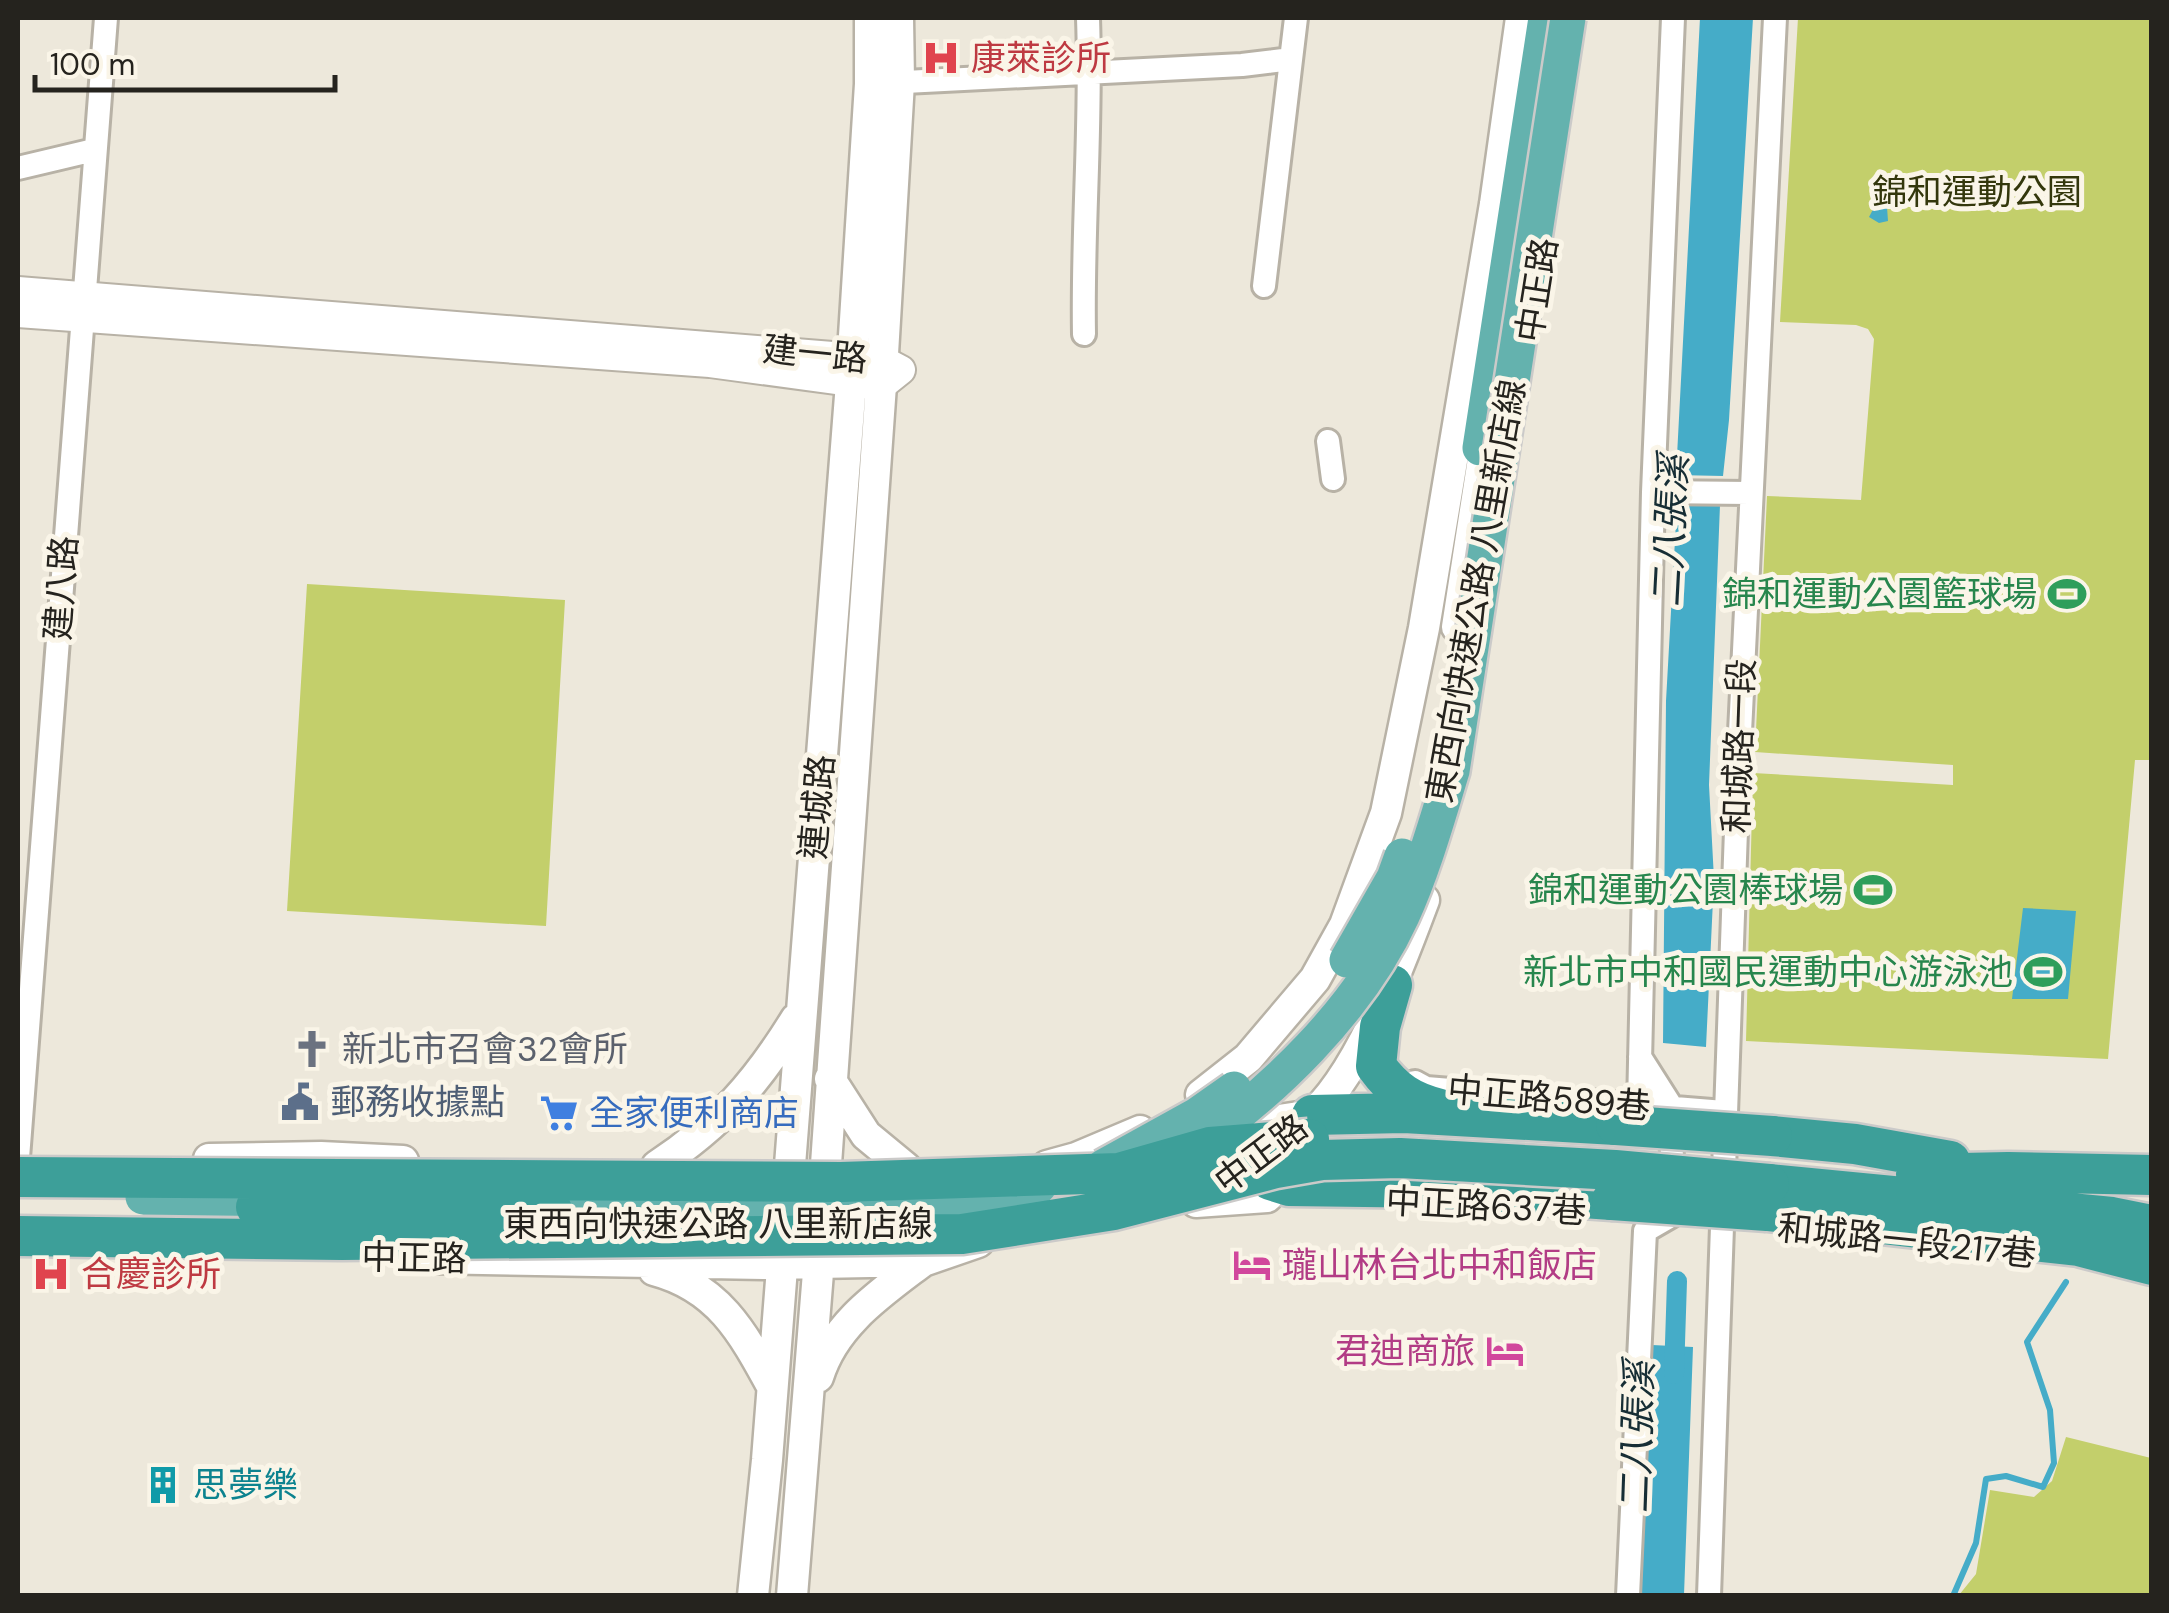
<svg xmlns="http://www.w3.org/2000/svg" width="2169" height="1613" font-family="'DM Sans','Noto Sans TC',sans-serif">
<rect width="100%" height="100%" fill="#ede8db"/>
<path fill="#c3cf6b" d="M1798 18H2151L2152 760H2135L2108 1059 1746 1041 1753 773 1953 785V765L1755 752 1767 496 1861 500 1874 339 1868 329 1856 325 1780 322Z
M307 584 565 600 546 926 287 911Z
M2066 1437 2151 1458V1595H1959L1976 1574 1990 1490 2034 1497 2052 1481Z"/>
<path fill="#45acc8" d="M1700 18H1753L1729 420 1723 476 1676 475Z
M1887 183 1896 193V200L1887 207 1888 221 1879 223 1869 217 1878 200 1871 190Z
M1677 504 1720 505 1709 785 1714 879 1706 1047 1663 1043 1666 701Z
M2023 908 2076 911 2068 999H2012Z
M1652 1345 1693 1347 1684 1595H1641Z"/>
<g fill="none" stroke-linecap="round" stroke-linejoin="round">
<path stroke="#45acc8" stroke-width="6" d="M1953 1596 1976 1543 1986 1479 2006 1476 2043 1487 2054 1463 2050 1410 2027 1342 2066 1282"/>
<path stroke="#45acc8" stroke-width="20" d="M1674 1374 1677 1281"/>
<g stroke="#b8b2a6" stroke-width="28">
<path id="minor" d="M885 83 1242 65 1291 59
M18 168 94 150
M1264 286 1296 18
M1084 334C1082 229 1092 123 1088 18
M1328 441 1333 479
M1653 492 1750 493
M1640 1057 1673 1109 1671 1183
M1415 1082 1426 1088 1724 1112
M1639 1106 1653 492 1673 18
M18 1158 106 18
M1628 1596 1645 1231 1671 1216
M1709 1596 1738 773 1775 18"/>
</g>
<g stroke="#b8b2a6" stroke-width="32">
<path id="tertiary" d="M18 291 882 360 901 370 881 386 710 363 18 313"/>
</g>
<g stroke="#b8b2a6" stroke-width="35">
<path id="secondary" d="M1457 627 1486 440
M830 1079 866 1135 906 1168
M1201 1095 1248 1058 1315 979 1345 925 1386 813 1424 628 1495 204 1521 18
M1305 1121C1358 1080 1400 964 1424 900
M1226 1128 1312 1115
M209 1159 321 1157 403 1161
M657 1166C720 1124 756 1084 796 1019
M1047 1166 1076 1158 1140 1131
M1196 1202 1267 1197
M428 1258 764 1264 923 1261 978 1242
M654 1270C718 1287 742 1331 772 1386
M818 1377C834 1324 881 1293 923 1261
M753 1596 767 1460 851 383 870 84V18
M792 1596 821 1235 882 371 899 82 898 18"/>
</g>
<g stroke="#cbcac9" stroke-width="40">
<path id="trunk" d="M1480 448 1546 18"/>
</g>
<g stroke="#cbcac9" stroke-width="45">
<path id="motorway" d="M1392 985 1380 1027 1376 1066C1394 1091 1411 1102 1440 1109
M1312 1115 1404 1113 1616 1125
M1772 1136 1855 1144 1950 1161
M1253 1161 1270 1180 1289 1186 1440 1188 1612 1200
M1916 1174 2008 1172 2152 1175
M1769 1184 2112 1217 2152 1225
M1767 1211 2078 1246 2152 1265"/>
</g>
<use href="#minor" stroke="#fff" stroke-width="22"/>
<use href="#tertiary" stroke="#fff" stroke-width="28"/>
<use href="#secondary" stroke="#fff" stroke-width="30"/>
<use href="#trunk" stroke="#64b2ae" stroke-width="35"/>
<use href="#motorway" stroke="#3d9f99" stroke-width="40"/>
<g stroke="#cbcac9" stroke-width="40" stroke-linecap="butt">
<path id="trunk-bridge" d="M1347 960 1394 878 1402 856
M1186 1152C1271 1095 1359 1010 1402 916 1423 870 1437 820 1452 771L1568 18
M1103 1167 1197 1115 1234 1089
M143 1197 286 1199
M523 1201 927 1206 1008 1195 1039 1186"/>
</g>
<g stroke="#cbcac9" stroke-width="45" stroke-linecap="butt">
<path id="motorway-bridge" d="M1616 1125 1772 1136
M18 1177 841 1182 1119 1173 1210 1147 1309 1139
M1612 1200 1767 1211
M256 1207 553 1212
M18 1236 342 1240 962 1234 1114 1210 1276 1168 1322 1160 1400 1158 1615 1170 1769 1184"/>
</g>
<use href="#trunk-bridge" stroke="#64b2ae" stroke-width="35"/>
<use href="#motorway-bridge" stroke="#3d9f99" stroke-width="40"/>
</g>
<defs>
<g id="hospital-bare" transform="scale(3)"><path d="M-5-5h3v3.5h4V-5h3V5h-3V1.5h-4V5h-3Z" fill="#e0444e" stroke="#faf5e8" stroke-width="2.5" paint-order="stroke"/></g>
<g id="stadium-bare" transform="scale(3)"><path d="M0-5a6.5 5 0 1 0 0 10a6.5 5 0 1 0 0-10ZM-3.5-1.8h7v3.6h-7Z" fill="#2e9e5b" stroke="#faf5e8" stroke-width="2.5" paint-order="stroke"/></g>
<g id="church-bare" transform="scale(3)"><path d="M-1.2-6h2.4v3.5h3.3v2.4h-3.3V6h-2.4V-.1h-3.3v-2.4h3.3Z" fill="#6b7280" stroke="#faf5e8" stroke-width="2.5" paint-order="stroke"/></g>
<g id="civic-bare" transform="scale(3)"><path d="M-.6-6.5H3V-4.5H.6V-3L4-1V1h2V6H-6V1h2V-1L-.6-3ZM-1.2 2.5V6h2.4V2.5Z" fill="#5c6f8a" stroke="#faf5e8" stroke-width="2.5" paint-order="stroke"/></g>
<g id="supermarket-bare" transform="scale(3)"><path d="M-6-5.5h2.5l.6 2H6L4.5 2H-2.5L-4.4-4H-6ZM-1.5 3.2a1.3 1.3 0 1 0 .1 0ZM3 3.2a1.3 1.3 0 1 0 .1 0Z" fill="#3f7fe0" stroke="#faf5e8" stroke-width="2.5" paint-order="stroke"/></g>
<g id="hotel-bare" transform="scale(3)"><path d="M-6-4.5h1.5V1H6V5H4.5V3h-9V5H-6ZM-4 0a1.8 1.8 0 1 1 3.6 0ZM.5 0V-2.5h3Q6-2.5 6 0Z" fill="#d1479c" stroke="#faf5e8" stroke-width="2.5" paint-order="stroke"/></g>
<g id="building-bare" transform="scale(3)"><path d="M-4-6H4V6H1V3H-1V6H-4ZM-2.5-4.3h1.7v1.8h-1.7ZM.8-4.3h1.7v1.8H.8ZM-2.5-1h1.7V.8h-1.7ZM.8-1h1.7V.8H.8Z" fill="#0f9aa8" stroke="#faf5e8" stroke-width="2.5" paint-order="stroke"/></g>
</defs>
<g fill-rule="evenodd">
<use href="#hospital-bare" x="941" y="58"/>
<use href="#stadium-bare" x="2067" y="594"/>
<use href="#stadium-bare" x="1873" y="890"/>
<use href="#stadium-bare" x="2043" y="972"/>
<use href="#church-bare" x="312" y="1049"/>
<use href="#civic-bare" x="300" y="1102"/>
<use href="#supermarket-bare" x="559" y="1113"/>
<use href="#hotel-bare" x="1252" y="1265"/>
<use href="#hospital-bare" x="51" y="1274"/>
<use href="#hotel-bare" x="1505" y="1351"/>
<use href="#building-bare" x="163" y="1485"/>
</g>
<g text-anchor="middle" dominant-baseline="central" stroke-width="10" stroke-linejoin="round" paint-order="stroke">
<g font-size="35" fill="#be3a42" stroke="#faf5e8" text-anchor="start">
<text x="971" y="58">康萊診所</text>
<text x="81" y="1274">合慶診所</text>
</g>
<g font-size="35" fill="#33370c" stroke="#faf5e8">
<text x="1977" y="192">錦和運動公園</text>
</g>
<g font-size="35" fill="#25231e" stroke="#faf5e8">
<text transform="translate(1537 290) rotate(-81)">中正路</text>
<text transform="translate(815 354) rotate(6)">建一路</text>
<text transform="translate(61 588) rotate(-86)">建八路</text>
<text transform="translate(1476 591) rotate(-80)">東西向快速公路 八里新店線</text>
<text transform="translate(1739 746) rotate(-88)">和城路一段</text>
<text transform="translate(817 807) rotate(-85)">連城路</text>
<text transform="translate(1549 1098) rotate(5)">中正路589巷</text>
<text transform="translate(1261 1154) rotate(-37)">中正路</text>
<text transform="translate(1486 1206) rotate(3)">中正路637巷</text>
<text x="718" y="1224">東西向快速公路 八里新店線</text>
<text transform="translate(1907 1241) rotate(6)">和城路一段217巷</text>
<text transform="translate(414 1258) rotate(1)">中正路</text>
</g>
<g font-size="35" fill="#27864d" stroke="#faf5e8" text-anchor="end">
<text x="2037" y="594">錦和運動公園籃球場</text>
<text x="1843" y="890">錦和運動公園棒球場</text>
<text x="2013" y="972">新北市中和國民運動中心游泳池</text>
</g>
<g font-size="35" fill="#5b616d" stroke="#faf5e8" text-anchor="start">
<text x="342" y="1049">新北市召會32會所</text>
</g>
<g font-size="35" fill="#4e5e75" stroke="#faf5e8" text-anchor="start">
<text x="330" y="1102">郵務收據點</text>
</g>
<g font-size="35" fill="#366cbe" stroke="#faf5e8" text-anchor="start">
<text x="589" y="1113">全家便利商店</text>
</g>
<g font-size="35" fill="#b23c85" stroke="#faf5e8" text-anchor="start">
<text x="1282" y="1265">瓏山林台北中和飯店</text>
<text x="1475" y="1351" text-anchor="end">君迪商旅</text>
</g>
<g font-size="35" fill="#0d838f" stroke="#faf5e8" text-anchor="start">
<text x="193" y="1485">思夢樂</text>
</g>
<g font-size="38" font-style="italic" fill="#172e35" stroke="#faf5e8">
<text transform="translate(1670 531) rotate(-87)">二八張溪</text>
<text transform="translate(1637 1437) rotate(-88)">二八張溪</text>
</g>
</g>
<rect width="2169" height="1613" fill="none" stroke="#25231e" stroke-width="40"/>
<path d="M35 75v15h300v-15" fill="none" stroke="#25231e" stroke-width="5"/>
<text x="50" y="75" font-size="30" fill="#25231e" stroke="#faf5e8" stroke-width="8" paint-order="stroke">100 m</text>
</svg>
